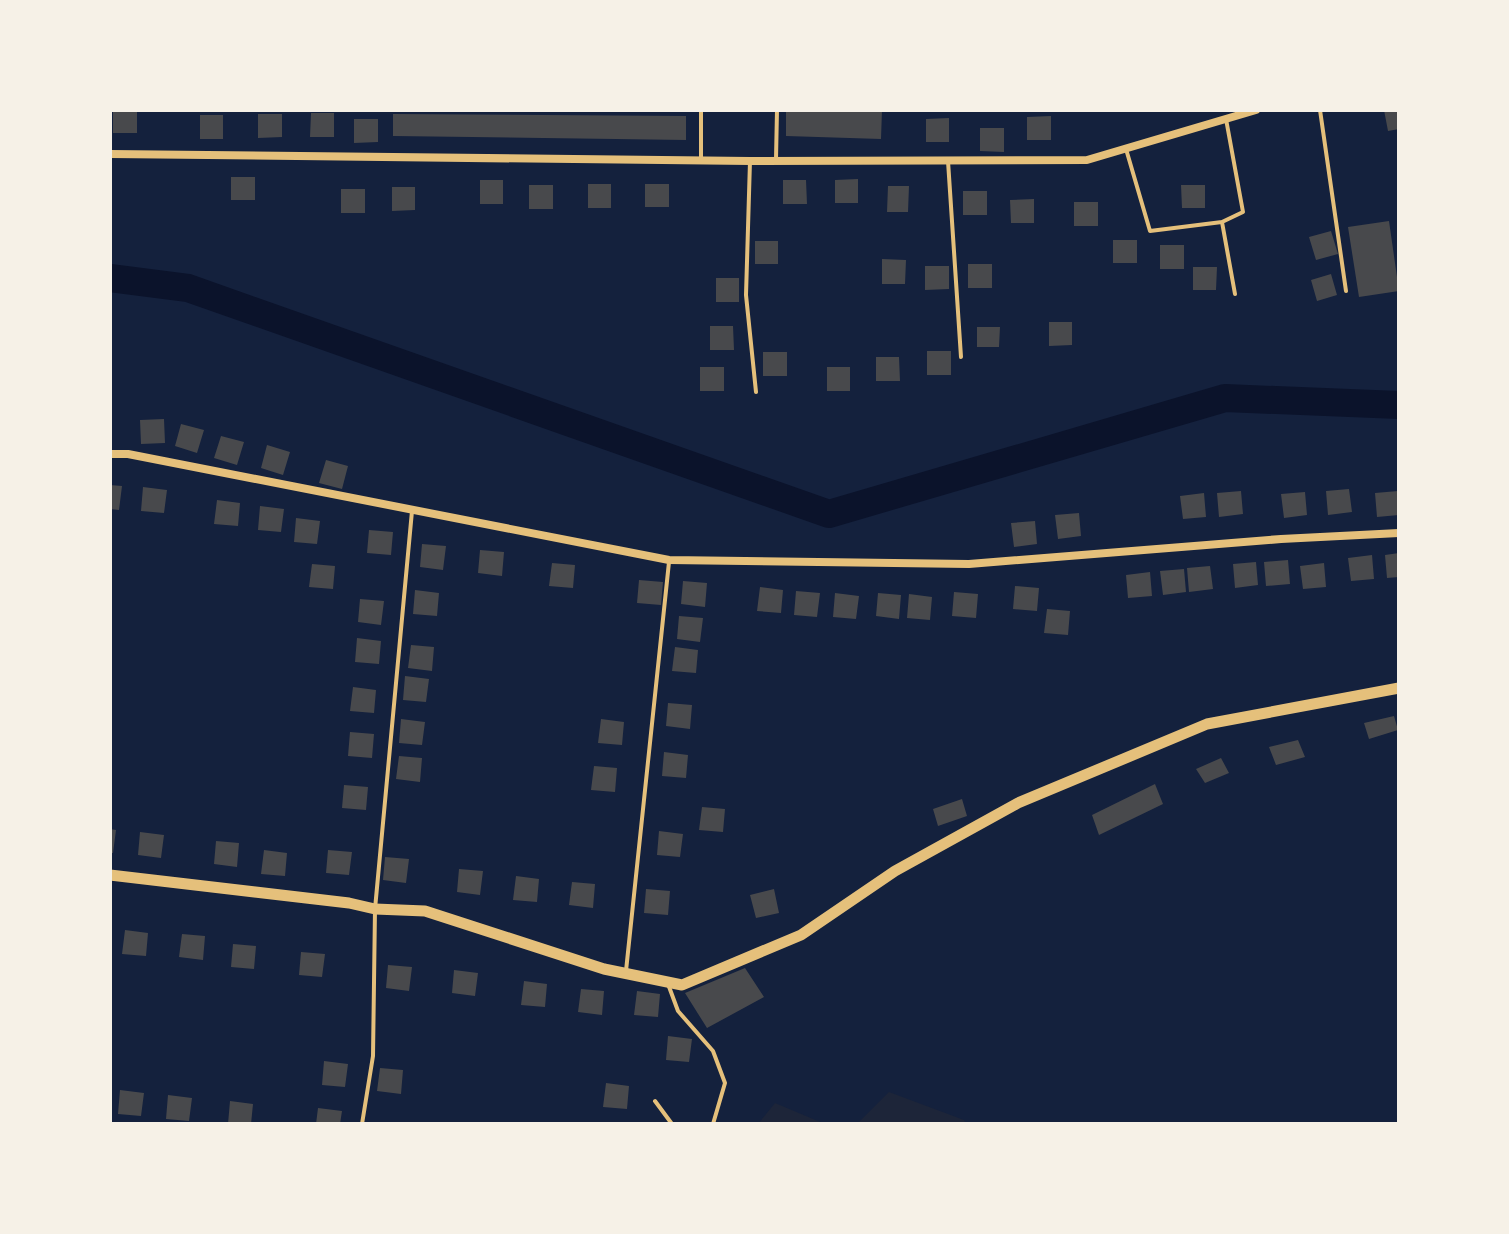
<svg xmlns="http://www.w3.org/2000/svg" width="1509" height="1234" font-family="Manrope,sans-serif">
<rect width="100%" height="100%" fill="#14213d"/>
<path fill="#1d2539" d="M889 1092 964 1120 966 1124H857Z
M775 1103 825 1124H758Z"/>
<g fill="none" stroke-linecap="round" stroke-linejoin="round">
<path stroke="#0b132b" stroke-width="28" d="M110 278 188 288 829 514 1225 398 1399 405"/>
</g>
<path fill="#48494c" d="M113 110H137V133H113Z
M786 110H882L881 139 786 136Z
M1384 110H1399V129L1388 131Z
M311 113H334V137H310Z
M258 114H282V137L258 138Z
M393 114 686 116V140L393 136Z
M200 115H223V139H200Z
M1051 116V140H1027V117Z
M949 118V142H926V119Z
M354 119H378V142L354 143Z
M980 128H1004V152L980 151Z
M231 177H255V200H231Z
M858 179V203H835V180Z
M480 180H503V204H480Z
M783 180H806L807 204H783Z
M588 184H611V208H588Z
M645 184H669V207H645Z
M529 185H553V209H529Z
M1181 185H1205V208H1182Z
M888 186H909L908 212H887Z
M392 187H415V210L392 211Z
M341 189H365V213H341Z
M963 191H987V215H963Z
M1034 199V223H1011L1010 200Z
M1074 202H1098V226H1074Z
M1389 221 1399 291 1359 297 1348 227Z
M1331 231 1338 254 1316 260 1309 237Z
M1113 240H1137V263H1113Z
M755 241H778V264H755Z
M1160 245H1184V269H1160Z
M882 259 906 260 905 284H882Z
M968 264H992V288H968Z
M925 266H949V289L925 290Z
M1193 267H1217L1216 290H1193Z
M1331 274 1337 295 1317 301 1311 280Z
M716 278H739V302H716Z
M1049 322H1072V345L1049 346Z
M710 326H733L734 350H710Z
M977 327H1000L999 347H977Z
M927 351H951V375H927Z
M763 352H787V376H763Z
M876 357H899L900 381H876Z
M700 367H724V391H700Z
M827 367H850V391H827Z
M164 419 165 443 141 444 140 420Z
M181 424 204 430 197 453 175 446Z
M221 436 244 442 237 465 214 458Z
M267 445 290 452 283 475 261 468Z
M326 460 348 466 342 489 319 483Z
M110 485 122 486 119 510 110 509Z
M143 487 167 490 164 513 141 511Z
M1349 489 1352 512 1328 515 1326 491Z
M1241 491 1243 514 1219 517 1217 493Z
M1398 491 1399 515 1377 517 1375 493Z
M1305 492 1307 515 1284 518 1281 494Z
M1204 493 1206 517 1183 519 1180 496Z
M217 500 240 503 238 526 214 524Z
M260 506 284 509 281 532 258 530Z
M1079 513 1081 536 1058 539 1055 515Z
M296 518 320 521 317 544 294 542Z
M1035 521 1037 544 1014 547 1011 523Z
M369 530 393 532 391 555 367 553Z
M422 544 446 546 443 570 420 567Z
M480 550 504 552 502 576 478 573Z
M1399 553V577L1387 578 1385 555Z
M1372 555 1374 579 1351 581 1348 558Z
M1288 560 1290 584 1266 586 1264 562Z
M1256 562 1258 585 1235 588 1233 564Z
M552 563 575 565 573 588 549 586Z
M1324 563 1326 587 1303 589 1300 566Z
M312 564 335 566 333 589 309 587Z
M1210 566 1213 589 1189 592 1187 568Z
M1184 569 1186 592 1163 595 1160 571Z
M1150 572 1152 596 1128 598 1126 575Z
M639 580 663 582 661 605 637 603Z
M683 581 707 583 705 607 681 604Z
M1015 586 1039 588 1037 611 1013 609Z
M760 587 783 590 781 613 757 611Z
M415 590 439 593 437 616 413 614Z
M796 591 820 593 817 617 794 615Z
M954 592 978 594 976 618 952 616Z
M835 593 859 596 856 619 833 617Z
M878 593 901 595 899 619 876 616Z
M909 594 932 597 930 620 907 618Z
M360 599 384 601 381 625 358 622Z
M1047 609 1070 611 1068 635 1044 633Z
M679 616 703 618 700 642 677 639Z
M357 638 381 641 379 664 355 662Z
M411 645 434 647 432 671 408 668Z
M675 647 698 650 696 673 672 671Z
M405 676 429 679 426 702 403 700Z
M353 687 376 690 374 713 350 711Z
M668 703 692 705 690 729 666 726Z
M1394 716 1398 730 1369 739 1364 723Z
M401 719 425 722 422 745 399 743Z
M601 719 624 722 622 745 598 743Z
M350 732 374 734 372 758 348 756Z
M1298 740 1305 757 1276 765 1269 747Z
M664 752 688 755 686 778 662 776Z
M399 756 422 758 420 782 396 779Z
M1221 758 1229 773 1205 783 1196 769Z
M594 766 617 768 615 792 591 790Z
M1155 784 1163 804 1099 835 1092 815Z
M344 785 368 787 366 810 342 808Z
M962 799 967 816 938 826 933 809Z
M702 807 725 809 723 832 699 830Z
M110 829 116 830 113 853H110Z
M659 831 683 834 680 857 657 855Z
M140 832 164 835 161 858 138 855Z
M216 841 239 843 237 867 214 864Z
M264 850 287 853 285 876 261 874Z
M328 850 352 852 349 875 326 873Z
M385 857 409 859 406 883 383 880Z
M459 869 483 871 480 895 457 892Z
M516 876 539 879 537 902 513 900Z
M572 882 595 884 593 908 569 905Z
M646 889 670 891 668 915 644 913Z
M774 889 779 913 756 918 750 895Z
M125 930 148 933 146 956 122 954Z
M182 934 205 936 203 960 179 957Z
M233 944 256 946 254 969 231 967Z
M301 952 325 954 322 977 299 975Z
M388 965 412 967 409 991 386 988Z
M745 968 764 997 707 1028 685 993Z
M454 970 478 973 475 996 452 993Z
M524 981 547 984 545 1007 521 1005Z
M581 989 604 991 602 1015 578 1012Z
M637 991 660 994 658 1017 634 1015Z
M668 1036 692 1039 689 1062 666 1060Z
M324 1061 348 1064 345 1087 322 1085Z
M380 1068 403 1070 401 1094 377 1091Z
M606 1083 629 1086 627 1109 603 1107Z
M120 1090 144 1093 141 1116 118 1114Z
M168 1095 192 1098 189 1121 166 1119Z
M230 1101 253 1104 251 1124H228Z
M318 1108 342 1111 340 1124H316Z"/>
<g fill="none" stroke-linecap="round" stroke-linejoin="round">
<path stroke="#e5c07b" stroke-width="4" d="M701 110V158
M1320 110 1346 291
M1126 149 1150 231 1222 222 1243 212 1226 119
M776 159 777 110
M750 161 746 295 756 392
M948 161 961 357
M1222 222 1235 294
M626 971 669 562
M668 984 678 1011 713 1051 725 1083 713 1124
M655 1101 672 1124
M362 1124 373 1056 375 909 412 511"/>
<path stroke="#e5c07b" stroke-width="8" d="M110 154 750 161 1087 160 1256 110
M110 454H128L669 560 969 564 1281 539 1399 533"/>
<path stroke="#e5c07b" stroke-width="11" d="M110 875 349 903 375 909 425 911 604 969 682 985 801 935 895 871 1018 803 1207 724 1399 688"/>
</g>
<rect width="1509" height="1234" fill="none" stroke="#f6f1e7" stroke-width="224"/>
</svg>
